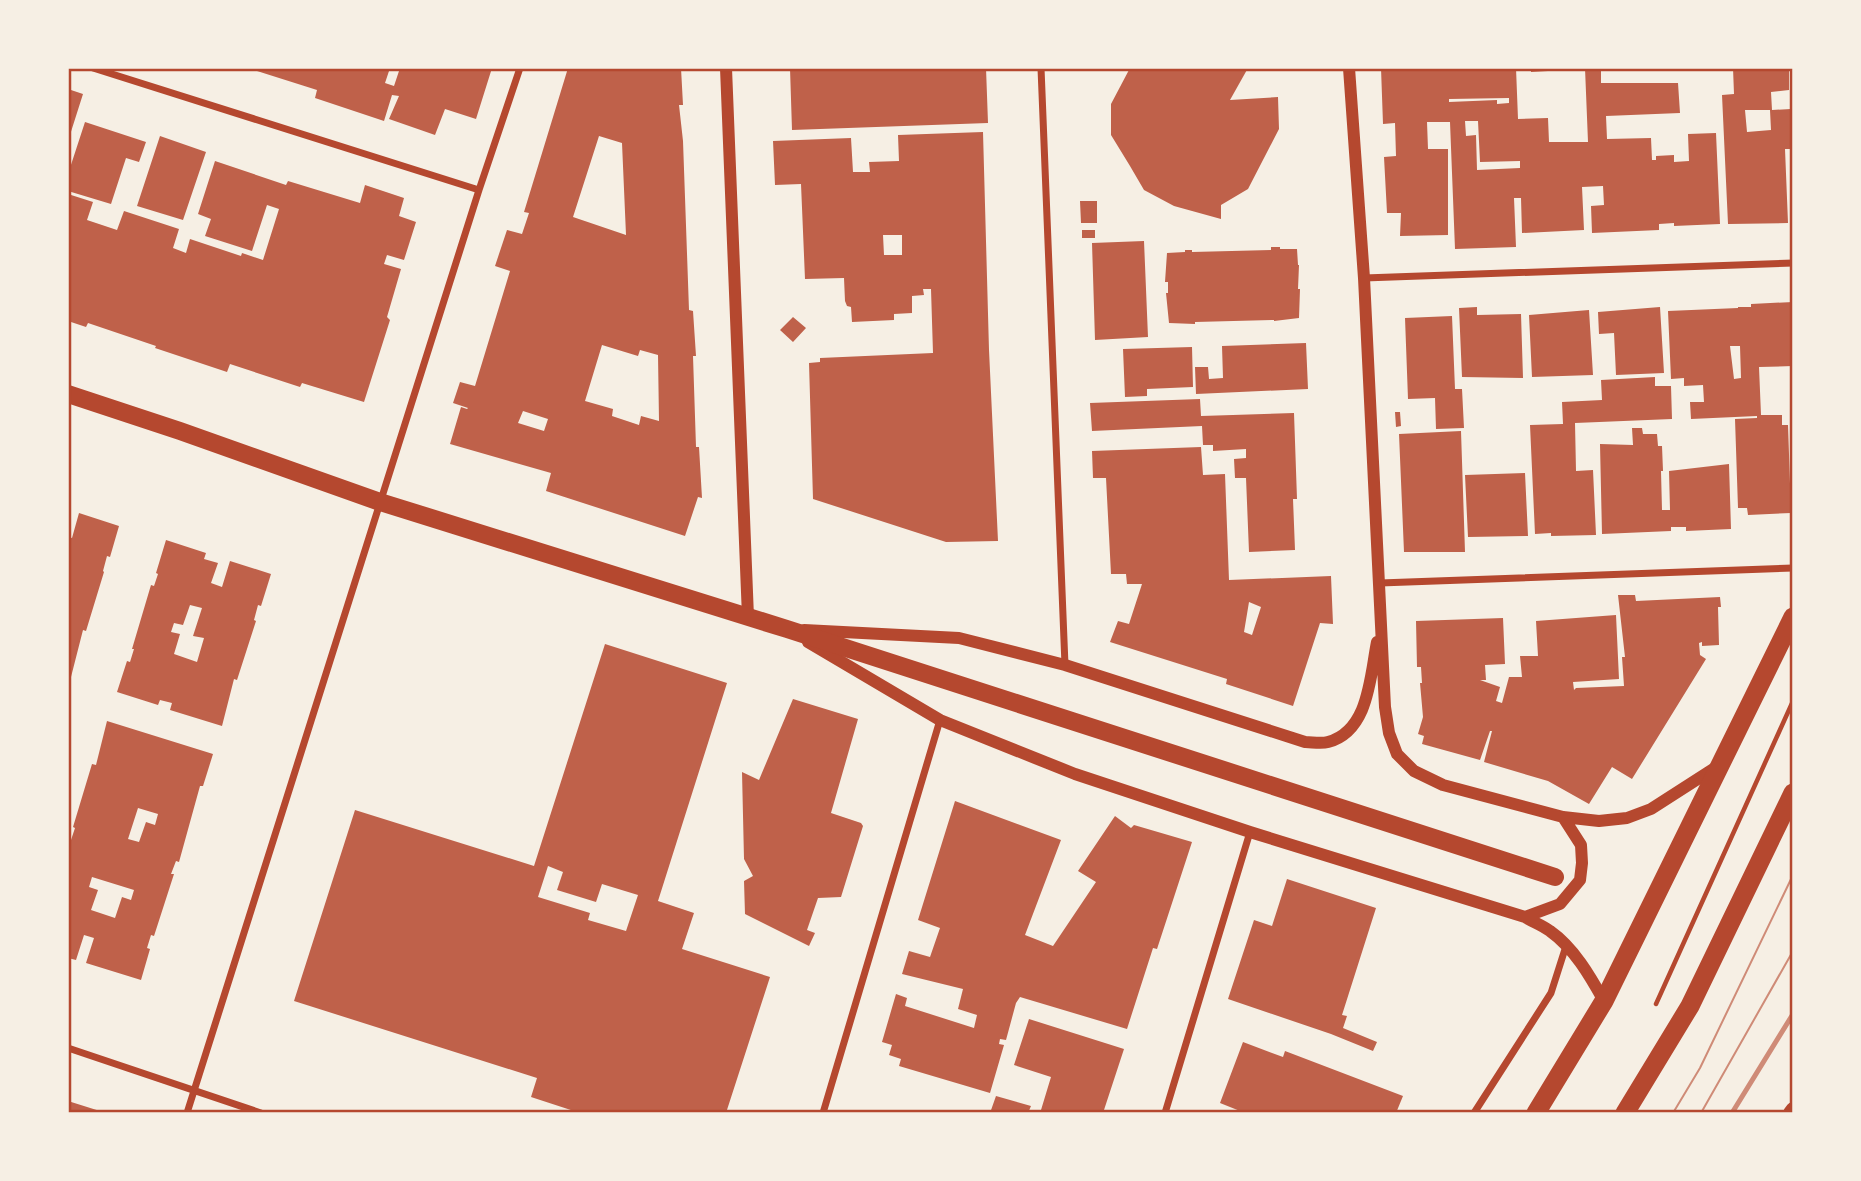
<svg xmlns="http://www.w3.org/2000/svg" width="1861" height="1181" font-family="'PT Sans',sans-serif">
<rect width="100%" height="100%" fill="#f6efe4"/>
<path fill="#bf614a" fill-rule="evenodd" d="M258 68H390L385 83 394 86 400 68H492L476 119 445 109 435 135 389 119 399 96 392 95 384 121 315 98 317 90 257 71Z
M568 68H681L683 105H679L683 141 689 310 693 311 696 356H693L696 447H699L702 498 698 497 685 536 546 491 551 473 450 444 461 407 467 409 468 408 453 403 460 382 475 386 510 271 495 266 507 230 522 234 529 213 524 212ZM599 136 622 143 626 235 573 217ZM602 345 638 356 640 350 658 355 659 421 641 416 639 425 612 416 613 409 585 401ZM523 411 548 419 544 431 518 423Z
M790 68H986L988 123 792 130Z
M1130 68H1248L1230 100 1278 97 1279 129 1248 189 1221 205V219L1174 206 1144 190 1130 166 1111 135V104Z
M1381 68H1516L1518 119 1548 118 1549 142H1588L1585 68H1601V83H1678L1680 113 1606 116 1607 139 1651 138 1652 160H1656V156L1674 155V162L1689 161 1688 134 1716 133 1720 224 1674 226V223L1659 224V230L1592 233 1591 206 1604 205 1603 186 1582 187 1584 230 1522 233 1521 198H1514L1516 247 1455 249 1450 122H1427L1428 149H1448V235L1400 236 1401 213H1387L1384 157 1396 156 1395 123 1383 124ZM1509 98V103L1497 104V100L1449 102V99ZM1465 121H1478L1480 162 1520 161V168L1477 170 1476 135 1466 136Z
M1531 68H1565V70L1531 72Z
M1733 68H1789V90L1771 92 1772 110 1791 109 1793 149H1785L1788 223 1728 224 1722 95 1734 94ZM1745 110H1770L1771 130 1747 132Z
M68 89 83 94 69 138H68Z
M85 122 146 142 139 162 126 158 111 204 68 191V174Z
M983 132 989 350 998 541 946 542 813 499 809 363 820 362V358L933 353 931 289H923L924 295 912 296V313L894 314V320L852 322 851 307 847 306 845 301 844 278 805 279 801 184 775 185 773 141 851 138 853 172H870L869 162 899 161 898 135ZM883 235H902V255H884Z
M160 136 206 152 183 220 137 206Z
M215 161 286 185 288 181 360 203 365 185 404 198 399 216 416 222 404 260 387 255 384 264 401 269 387 317 390 320 364 402 302 383 300 387 230 364 227 372 155 348 156 346 88 323 86 327 68 321V194L93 202 87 220 117 230 124 211 179 229 173 248 186 253 190 239 241 256 242 253 263 260 279 209 267 205 252 251 205 236 211 219 198 214Z
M1080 201H1097V223H1081Z
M1082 230H1095V238H1082Z
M1144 241 1148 337 1095 340 1092 243Z
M1271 247H1280V249H1297L1298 265H1299L1298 289H1300L1299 318 1274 321V320L1195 322V324L1169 323 1166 293H1168V282H1165L1167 253 1185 252V250H1192V252L1271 250Z
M1793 302V366L1759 367 1761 415H1782V425H1788L1791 513 1748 515 1747 508H1738L1735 419 1757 418V416L1691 419 1690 402H1704L1703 385 1684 386V378L1671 379 1668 311 1738 308V307H1751V304ZM1730 346H1740L1741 378 1734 379Z
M1477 307V315L1521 314 1523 378 1462 377 1459 308Z
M1660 307 1664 373 1616 375 1614 333 1599 334 1598 312Z
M1589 310 1593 375 1532 377 1529 315Z
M1452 316 1455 389H1462L1464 428 1436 429 1435 398 1408 399 1405 318Z
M793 317 806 328 793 342 780 330Z
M1306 343 1308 389 1196 394 1195 367H1208L1209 379 1223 378 1222 346Z
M1192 347 1193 387 1147 389V396L1125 397 1123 349Z
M1655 377V386H1671L1672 419 1575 423 1576 471 1593 470 1596 535 1551 536V533L1535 534 1530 425 1563 424 1562 402 1602 400 1601 380Z
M1200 399 1201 416 1294 413 1297 499H1293L1295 550 1249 552 1246 478H1235L1234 459 1246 458V449L1213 451V445H1203L1202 426 1092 431 1090 403Z
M1395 412H1400L1401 426 1396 427Z
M1632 428H1642L1643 434H1657L1658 446H1662L1663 471H1661L1662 510H1670L1669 471 1729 464 1731 529 1686 531V527H1671V531L1602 534 1600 444 1633 445Z
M1461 431 1465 552H1404L1399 434Z
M1201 447 1203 475 1225 474 1229 580 1331 576 1333 624 1320 623 1293 706 1226 684 1227 679 1110 642 1118 621 1129 624 1142 584H1127L1126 574H1111L1106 478H1093L1092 451ZM1249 602 1261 607 1252 635 1244 632Z
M1525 473 1528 536 1468 537 1465 475Z
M79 513 119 526 110 557 107 556 103 571 104 572 86 631 83 630 71 677 68 676V537L72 538Z
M166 540 206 553 204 559 218 563 211 583 222 587 230 561 271 574 261 606 258 605 254 620 256 621 237 680 234 679 222 726 170 710 172 703 160 700 158 705 117 692 127 661 130 662 134 649H132L151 585 154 586 158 574 156 573ZM190 605 202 608 193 636 204 638 197 662 174 654 180 634 171 632 174 623 183 625Z
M1618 595H1635L1636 601 1720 597 1721 607H1718L1719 645 1702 646V642L1699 643 1700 655 1706 659 1632 779 1612 767 1589 804 1548 781 1484 762 1492 731H1490L1480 760 1422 744 1424 736 1418 734 1423 717 1420 683H1422L1421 667H1417L1416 621 1503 618 1505 664 1485 665 1486 680H1480L1500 687 1496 701 1502 703 1509 677H1522L1520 656H1538L1536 621 1616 615 1619 679 1573 682 1574 690 1576 688 1624 686 1622 657H1625Z
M605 644 727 683 658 901 694 913 682 949 770 977 726 1113H580L531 1097 537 1078 294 1001 355 810 534 866ZM548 866 563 872 557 890 596 902 602 884 638 895 626 931 588 920 590 913 538 897Z
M793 699 858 719 831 813 861 823 863 826 841 897 818 898 807 930 815 933 809 946 745 914 744 881 753 876 744 859 742 772 759 780Z
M107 721 213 754 203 786H200L179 862 176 861 171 874H174L154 936 151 935 147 948 150 949 141 980 86 963 94 938 84 935 76 960 68 958V841L71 840 75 828 73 827 92 764 96 765ZM138 808 158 814 155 825 146 822 139 842 128 839ZM92 877 134 890 131 900 122 897 115 918 91 910 98 890 89 887Z
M955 801 1061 840 1025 935 1053 946 1096 882 1078 871 1115 816 1131 828 1134 825 1192 842 1157 949 1153 948 1127 1029 1020 997 1016 1003 1006 1040 1000 1039 999 1044 1004 1045 990 1093 899 1066 901 1059 889 1055 892 1045 882 1042 896 994 907 998 905 1006 974 1028 977 1015 958 1009 963 989 902 974 909 951 930 957 940 928 918 920Z
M1287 879 1376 908 1342 1015 1347 1016 1343 1028 1377 1042 1373 1051 1331 1034 1228 999 1254 920 1272 926Z
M1029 1019 1124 1049 1103 1113H1046L1041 1110 1051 1077 1014 1065Z
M1243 1042 1283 1057 1285 1051 1403 1096 1396 1113H1245L1220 1103Z
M996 1096 1031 1106 1028 1113H990Z
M68 1101 103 1112V1113H68Z"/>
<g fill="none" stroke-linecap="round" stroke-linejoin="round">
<path stroke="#b5482f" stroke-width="4.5" d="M1656 1004 1793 701"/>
<path stroke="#b5482f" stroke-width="7" d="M93 68 479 190
M1041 68 1065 665
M1364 278 1793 263
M1380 583 1793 568
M68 1048 261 1113
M187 1113 479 190 520 68
M823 1113 940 720
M1165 1113 1250 832
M1474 1113 1551 993 1566 946"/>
<path stroke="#b5482f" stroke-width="12" d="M726 68 748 617
M1349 68 1364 278 1385 707 1389 733 1397 754 1414 771 1443 785 1563 817 1599 821 1627 818 1651 809 1718 766
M804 630 959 638 1065 665 1305 742C1312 742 1321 744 1328 742 1369 731 1370 677 1377 642
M808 642 940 720 1075 774 1250 832 1525 917C1533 922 1542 925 1550 931 1574 948 1590 976 1604 1001
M1525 917 1560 904 1580 880 1582 863 1581 845 1563 817"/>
<path stroke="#b5482f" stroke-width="14" d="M1790 1113 1793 1109"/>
<path stroke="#b5482f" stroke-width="18" d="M68 394 180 431 380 502 787 629 1555 877"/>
<path stroke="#b5482f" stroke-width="19" d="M1536 1113 1604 1001 1793 617
M1625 1113 1690 1006 1793 793"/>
<path stroke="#cf8b77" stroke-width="2" d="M1673 1113 1700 1068 1793 875
M1701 1113 1793 951"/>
<path stroke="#cf8b77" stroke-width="5" d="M1732 1113 1793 1014"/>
</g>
<rect width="1861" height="1181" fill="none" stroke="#f6efe4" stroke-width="140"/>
<rect x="70" y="70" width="1721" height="1041" fill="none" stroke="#b5482f" stroke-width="2.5"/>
</svg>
